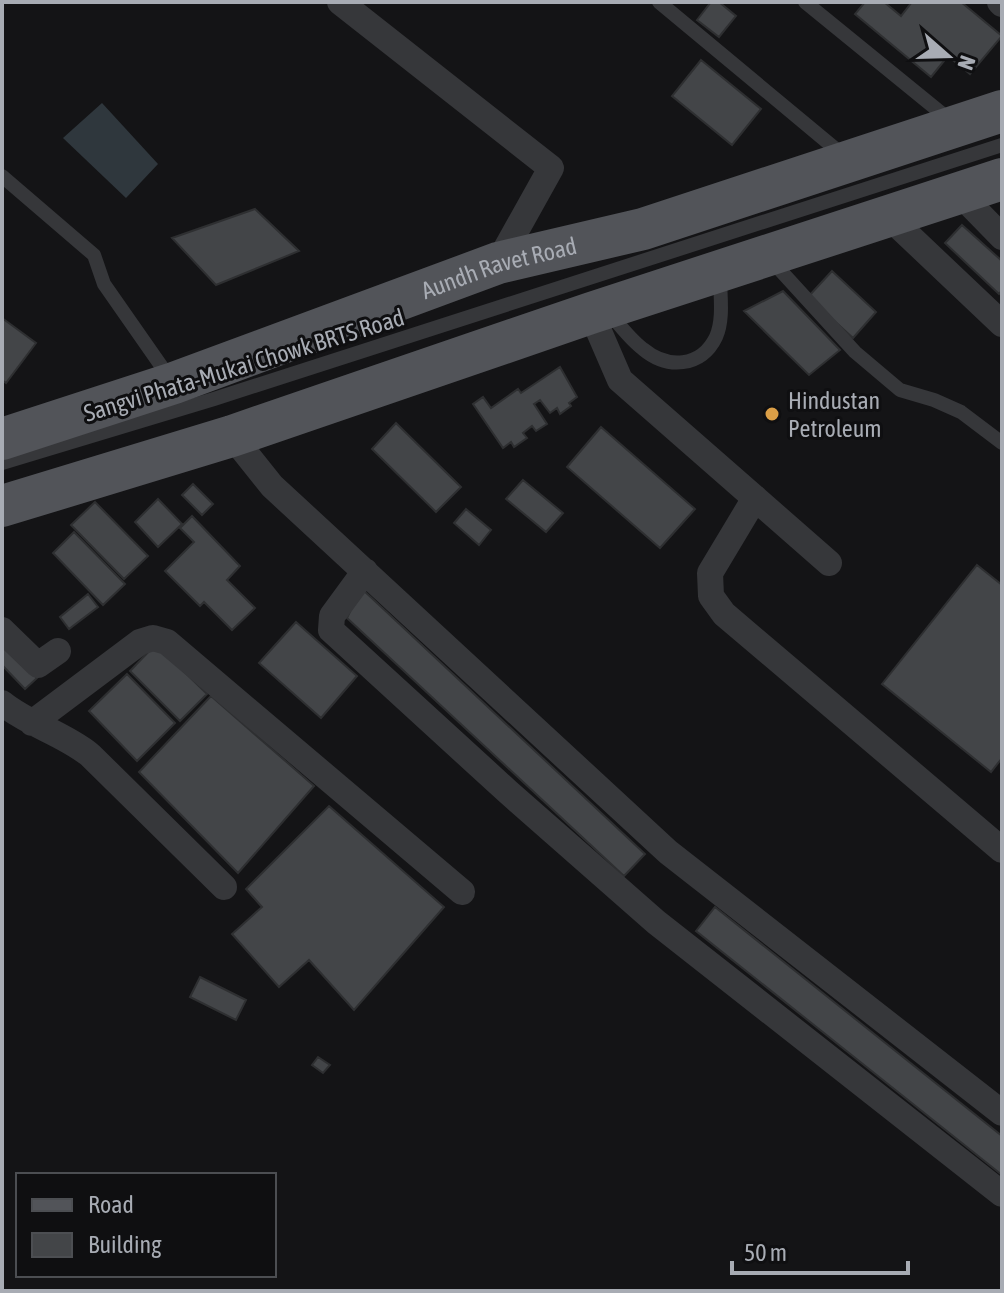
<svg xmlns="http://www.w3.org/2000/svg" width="1004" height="1293" font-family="'Asap Condensed',sans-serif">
<rect width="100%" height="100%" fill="#141416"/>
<path fill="#2f373d" d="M102 103 158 164 126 198 63 138Z"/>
<path fill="#434548" stroke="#2e2f31" stroke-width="2" d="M711 2H719L736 16 719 37 697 20Z
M865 2H884L901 16 912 2H961L1002 36 970 74 948 56 931 77 855 14Z
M701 60 761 109 732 145 672 96Z
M255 209 299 251 216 285 172 238Z
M962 225 1002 261V290L999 294 945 243Z
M832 271 876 312 853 338 808 297Z
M783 291 840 350 809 375 744 311Z
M2 318 36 343 6 383 2 380Z
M560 367 577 397 569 403 571 406 560 414 557 408 550 413 540 400 534 404 547 424 536 431 532 426 523 433 527 438 514 447 511 442 503 448 473 404 483 397 491 408 518 389 521 393Z
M396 423 461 487 436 512 372 449Z
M601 427 695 509 660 548 567 467Z
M523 480 563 513 546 532 506 499Z
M193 484 213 504 202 515 182 495Z
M158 499 182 524 158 547 135 522Z
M95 502 148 556 124 579 71 525Z
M466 509 491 530 479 545 454 523Z
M192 516 240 566 227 580 255 608 232 630 204 602 200 606 165 571 194 542 180 528Z
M74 532 125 584 103 605 53 553Z
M977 565 1002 585V758L991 772 882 684Z
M361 588 645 854 624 876 347 618Z
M88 594 98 607 69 629 60 617Z
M296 622 357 676 321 718 259 663Z
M2 640 37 678 25 689 2 665Z
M156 644 207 694 180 721 130 671Z
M127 674 175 723 137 761 89 711Z
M211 696 314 786 238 873 139 772Z
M329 806 444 907 354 1010 309 960 279 987 232 934 262 907 246 889Z
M715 907 1002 1136V1175L696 931Z
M200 977 246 1000 236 1020 190 997Z
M318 1057 330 1065 323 1073 312 1065Z"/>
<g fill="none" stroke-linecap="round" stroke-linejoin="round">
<path stroke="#36373a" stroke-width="14" d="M659 2 844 156
M805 2 951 121
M2 176 94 255 104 284 171 380
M770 259 855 352 900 390 934 400 961 412 1002 443
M609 312C619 325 630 339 643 349 667 369 701 368 716 337 724 319 720 295 720 276
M2 463 214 399 1002 145"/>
<path stroke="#36373a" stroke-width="26" d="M340 2 551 168 498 263
M1000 2 1002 4
M959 193 1002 237
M888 216 1002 324
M591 313 620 380 829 563
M232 436 272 486 668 852 1002 1113
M755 498 710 573 711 596 724 614 1002 850
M365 571 332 616 331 630 507 791 656 922 1002 1194
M2 630 38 665 58 651
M2 703C29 725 63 733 90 755L224 887
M32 723 140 642 153 638 167 642 462 892"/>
<g stroke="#525459" stroke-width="42">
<path id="s1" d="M2 439 174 383 498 263 643 229 1002 111"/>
<path d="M2 506 232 436 591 313 1002 179"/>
</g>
</g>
<circle fill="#db9f47" stroke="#0f0f11" stroke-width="3" cx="772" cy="414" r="8"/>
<g text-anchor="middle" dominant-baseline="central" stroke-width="6" stroke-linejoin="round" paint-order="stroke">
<g font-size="24" fill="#a8acb4" stroke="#0f0f11">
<text stroke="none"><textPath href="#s1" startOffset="526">Aundh Ravet Road</textPath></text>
<text transform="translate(244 365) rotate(-17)">Sangvi Phata-Mukai Chowk BRTS Road</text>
</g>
<g font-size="24" fill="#a8acb4" stroke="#0f0f11" text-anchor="start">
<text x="788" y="400">Hindustan<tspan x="788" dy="28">Petroleum</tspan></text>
</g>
</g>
<rect width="1004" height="1293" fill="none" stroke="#a8acb4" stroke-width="8"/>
<rect x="16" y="1173" width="260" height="104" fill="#0f0f11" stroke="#4c4e52" stroke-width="2"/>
<rect x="32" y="1199" width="40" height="12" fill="#525459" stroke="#4c4e52" stroke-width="2"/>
<text x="88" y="1213" font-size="24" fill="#a8acb4">Road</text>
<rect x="32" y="1233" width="40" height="24" fill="#434548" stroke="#4c4e52" stroke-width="2"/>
<text x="88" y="1253" font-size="24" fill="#a8acb4">Building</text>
<g transform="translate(948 56) rotate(110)" stroke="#0f0f11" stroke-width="6" paint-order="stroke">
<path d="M0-6L14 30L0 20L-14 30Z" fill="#a8acb4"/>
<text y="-12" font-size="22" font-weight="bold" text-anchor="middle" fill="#a8acb4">N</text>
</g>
<path d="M732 1261v12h176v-12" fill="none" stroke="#a8acb4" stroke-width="4"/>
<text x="744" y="1261" font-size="24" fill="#a8acb4" stroke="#0f0f11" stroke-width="6" paint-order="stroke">50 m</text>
</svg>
